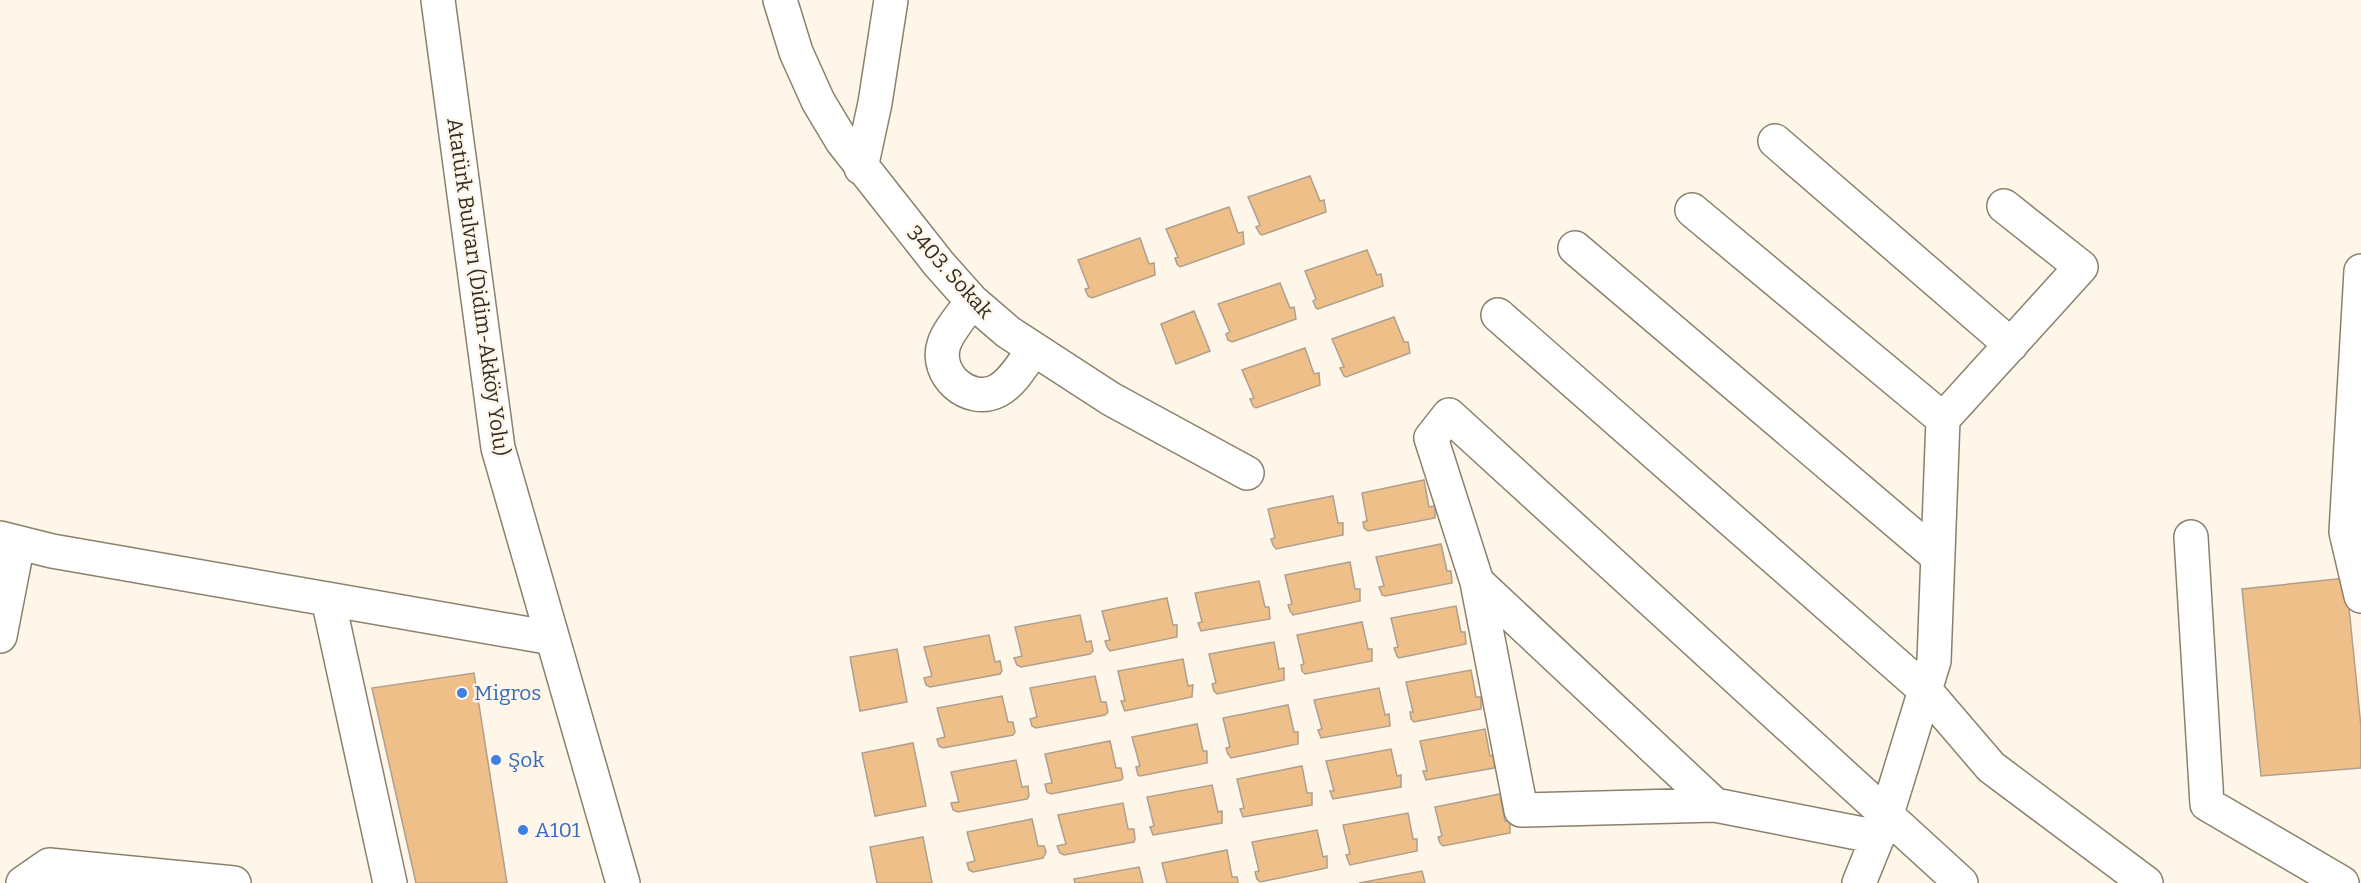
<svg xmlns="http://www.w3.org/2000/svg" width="2361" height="883" font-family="Bitter,serif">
<rect width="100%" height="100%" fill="#fef6e9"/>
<path fill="#efbf89" stroke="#af9f8d" stroke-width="1.5" d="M1310 176 1320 201 1324 200 1326 212 1262 235 1260 234 1256 227 1260 225 1248 197Z
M1229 207 1238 233 1243 232 1244 244 1180 267 1177 264 1175 258 1178 257 1166 229Z
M1140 238 1149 264 1154 263 1155 275 1092 298 1088 296 1085 289 1089 288 1078 260Z
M1367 250 1377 275 1381 274 1383 286 1318 309 1316 308 1313 301 1316 299 1305 271Z
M1280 283 1290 308 1294 307 1296 319 1232 342 1228 340 1226 334 1230 332 1218 304Z
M1194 311 1210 351 1176 364 1161 324Z
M1394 317 1404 342H1408L1410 353 1346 377 1344 376 1340 368 1344 367 1332 339Z
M1305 348 1314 374 1319 373 1320 385 1256 408 1253 406 1250 399 1254 398 1242 370Z
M1424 480 1429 507 1435 506V518L1368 531 1364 528 1363 522 1367 521 1362 493Z
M1333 496 1338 523H1343V535L1276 549 1273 545 1271 539 1275 538 1268 509Z
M1441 544 1447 571H1451L1452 583 1385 596 1382 595 1379 587 1384 586 1376 557Z
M1350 562 1355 589H1360V601L1293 615 1290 611 1288 605 1292 604 1285 575Z
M2346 578 2361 727V768L2261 776 2242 589Z
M1259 581 1265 607H1269L1270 619 1201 631 1198 623 1202 622 1195 593Z
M1167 598 1173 625H1177V637L1110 651 1107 647 1105 641 1110 640 1102 611Z
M1456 606 1461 632H1465L1466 644 1399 658 1397 656 1394 648 1398 647 1391 618Z
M1080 615 1086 642 1091 641 1093 651 1090 654 1021 667 1017 665 1014 658 1022 656 1015 627Z
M1362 622 1368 649H1372V661L1305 674 1302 671 1301 665 1304 664 1297 635Z
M989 635 995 662 1000 661 1002 671 1000 674 930 687 926 685 924 678 932 676 924 647Z
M1274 642 1279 669 1284 668V680L1217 694 1214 691 1212 684 1216 683 1209 654Z
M897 649 907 702 860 711 850 657Z
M1183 659 1188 686 1193 685 1192 697 1125 711 1124 709 1121 701H1125L1118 671Z
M1471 670 1476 697H1481V709L1414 722 1411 719 1410 712H1413L1406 682Z
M474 673 507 883H416L372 688Z
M1095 676 1101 702H1106L1108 712 1105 715 1036 728 1032 726 1030 719 1037 717 1030 688Z
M1379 688 1385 715 1389 714 1390 726 1321 738 1318 730 1322 729 1314 700Z
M1002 696 1008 722H1013L1015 732 1013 735 943 748 939 746 937 739 945 737 937 708Z
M1288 705 1294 732H1298V744L1231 758 1228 754 1226 748 1230 747 1223 718Z
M1197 724 1203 751H1207V763L1140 776 1138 775 1136 767 1140 766 1132 737Z
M1485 729 1490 756 1495 755 1494 768 1426 780 1423 771H1427L1420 741Z
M1110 741 1116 768H1121L1123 778 1121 780 1051 794 1047 792 1045 784 1052 783 1045 754Z
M913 743 926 806 875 816 862 753Z
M1391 749 1397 776 1401 775V787L1333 799 1330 791H1334L1326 761Z
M1016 760 1022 787 1028 786 1029 796 1027 799 958 812 953 810 951 803 959 802 951 772Z
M1302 766 1307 793H1312V805L1243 817 1240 809 1244 808 1237 779Z
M1212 785 1218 812 1222 811V823L1153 835 1150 827 1154 826 1147 797Z
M1500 794 1505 821H1510V833L1443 846 1440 843 1438 837 1442 836 1435 807Z
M1123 803 1128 829H1134L1135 839 1134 842 1064 855 1060 853 1057 846 1066 844 1058 815Z
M1408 813 1413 839H1417V851L1350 865 1349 863 1346 855 1350 854 1343 825Z
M1032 819 1038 846H1044L1046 852 1043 858 973 872 969 870 967 863 975 861 967 832Z
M1317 830 1323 857 1327 856V868L1260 882 1257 879 1255 872 1259 871 1252 842Z
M923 837 932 883H877L870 847Z
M1227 850 1232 877H1237L1238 883H1167L1162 863Z
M1139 867 1143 883H1075L1074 879Z
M1422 871 1425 883H1359Z"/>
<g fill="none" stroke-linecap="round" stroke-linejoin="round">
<g stroke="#8c806c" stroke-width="36">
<path id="minor" d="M780 0 796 52 818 101 842 141 939 264 972 301 1008 332 1111 399 1247 473
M1775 141 2011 345
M861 168 875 103 891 0
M1692 210 1943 419
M1575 248 1937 556
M2361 271 2346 532 2361 596
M972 301C964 313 948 331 944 344 934 375 969 405 997 391 1013 383 1023 363 1034 349
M1498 315 1925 690 1991 767 2146 883
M2191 537 2207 804 2342 883
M0 538 52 551 552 638
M1477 582 1521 810 1715 805
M328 599 390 883
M0 636 18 543
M1878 837 1715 805 1477 582 1431 438 1449 415 1961 883
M23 883 49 865 234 883
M1859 883 1887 814 1934 661 1943 419 2081 267 2004 206"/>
</g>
<g stroke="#8c806c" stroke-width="36">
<path id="major" d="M438 0 498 448 623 883"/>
</g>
<use href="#minor" stroke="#fff" stroke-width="33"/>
<use href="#major" stroke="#fff" stroke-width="33"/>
</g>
<g fill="#3f7fe0" stroke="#fef6e9" stroke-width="2">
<circle cx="462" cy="693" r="6"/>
<circle cx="496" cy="760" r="6"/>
<circle cx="523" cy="830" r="6"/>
</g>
<g text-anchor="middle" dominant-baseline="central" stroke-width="5" stroke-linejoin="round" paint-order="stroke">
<g font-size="21" fill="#322c24" stroke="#fef6e9">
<text transform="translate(950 272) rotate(48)">3403. Sokak</text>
<text transform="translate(478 287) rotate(82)">Atatürk Bulvarı (Didim-Akköy Yolu)</text>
</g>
<g font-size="21" fill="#366cbe" stroke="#fef6e9" text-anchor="start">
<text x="474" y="693">Migros</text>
<text x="508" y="760">Şok</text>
<text x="535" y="830">A101</text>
</g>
</g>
</svg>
